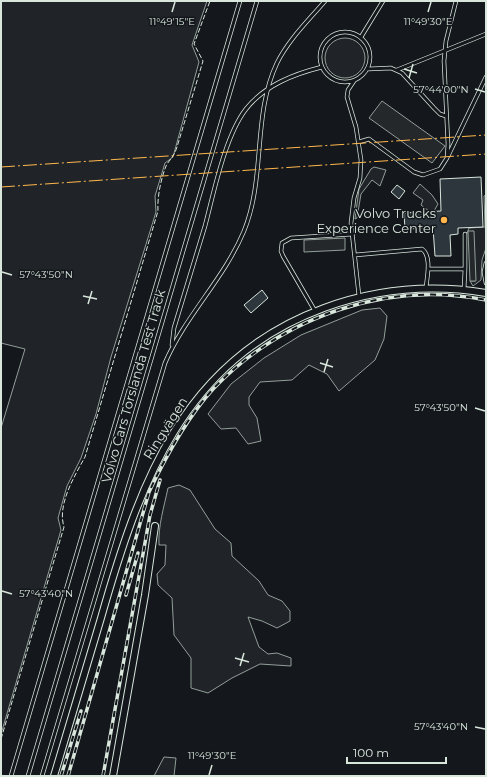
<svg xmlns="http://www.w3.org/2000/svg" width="487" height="777" font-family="Montserrat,sans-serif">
<rect width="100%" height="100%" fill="#14181c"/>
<path fill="#202428" stroke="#939e99" d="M1 1H207L192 45 199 62 173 157 165 163 155 196 156 212 111 357 96 414 81 458 67 486 58 518 61 530 1 734V428L25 349 1 343Z
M325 58a20 20 0 1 1 40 0a20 20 0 1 1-40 0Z
M374 167 386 170 380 186 372 180 361 194 357 218 355 219 359 189 371 169Z
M420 184 432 195 438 204 434 211H429L421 205 423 200 413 193Z
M486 195V248L482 260 481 280 473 286 470 281H475L473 231 467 233 469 228 485 227 484 196Z
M380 308 387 316 384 339 375 360 339 391 327 374 309 365 292 380 260 382 249 397V405L257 418 261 441 248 444 236 428 221 429 208 414 231 384 264 358 301 335 362 310Z
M179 485 190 490 215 529 231 543 232 556 259 581 268 595 282 601 290 611V621L277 628 262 621 248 617 259 647 268 654 277 653 291 658V666L260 664 232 678 208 693 191 688V658L174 635 172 598 158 585 157 574 165 565 166 545H159C158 526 164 507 168 488Z
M164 757 176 758 174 776H154Z"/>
<path fill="#24282b" stroke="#939e99" d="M382 101 445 146 432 163 369 118Z
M468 231H474L476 281H470Z
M345 238V250L304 252V240Z"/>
<path fill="#2c363c" stroke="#d8e6dc" d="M481 177 483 227 458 228V234L450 235 451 256H435L433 228 405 229 404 213 441 211 440 179Z
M397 185 405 191 399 199 391 192Z
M262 290 268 298 251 313 244 305Z"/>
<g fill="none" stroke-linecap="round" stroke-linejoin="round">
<g stroke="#d8e6dc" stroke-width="4.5">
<path id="lane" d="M320 57a25 25 0 1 1 50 0a25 25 0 1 1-50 0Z
M361 37 383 1
M368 69 391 68 402 73 434 108 440 114 446 116
M397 70 486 34
M354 81 348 90 347 97 356 127 361 160 360 178 354 198 351 223 359 296
M359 142 369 139 414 172 423 175 440 169 447 158 448 144 444 61 446 41 456 1
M448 156 486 77
M465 234V269
M355 255 422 249C432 256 427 277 426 288
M486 263 484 272 486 283
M428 269H465L464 290
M315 311 283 256 281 251 282 243 291 238 353 234
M172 345 174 328C184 294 195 260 205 226 214 192 225 136 246 109 265 85 294 74 322 67
M11 776 240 1
M28 776 257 1
M42 776 165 363C185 316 224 279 244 231 266 177 252 116 277 63 289 39 308 21 325 1"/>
</g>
<g stroke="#d8e6dc" stroke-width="8">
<path id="street" d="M54 776C70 723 85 671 101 618 139 485 182 360 324 308 376 289 431 284 486 293
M113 776 145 595 155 526"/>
</g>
<use href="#lane" stroke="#14181c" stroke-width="3"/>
<use href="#street" stroke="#14181c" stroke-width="6"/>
<g stroke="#d8e6dc" stroke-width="3.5">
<path id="rail" d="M126 595 138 553
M61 776 81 711
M68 776 149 492C166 456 186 419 213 389 282 317 387 280 486 300
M103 776 150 515 160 480"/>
</g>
<use href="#rail" stroke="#14181c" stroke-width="2" stroke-dasharray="6" stroke-linecap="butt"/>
<path stroke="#d8e6dc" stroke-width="1" stroke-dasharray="5 2" stroke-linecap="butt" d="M1 739 64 527C57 505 74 477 85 457L158 211C157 197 161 179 166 166 169 160 174 157 177 147L203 61 194 44 210 1"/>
<path stroke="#ffb74d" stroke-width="1" stroke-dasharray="14 3 2 3" stroke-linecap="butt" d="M1 167 486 135
M1 187 486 154"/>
</g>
<path fill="none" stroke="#d8e6dc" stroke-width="1.5" d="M172 12 175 2M428 12 431 2M404 69 417 73M409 78 413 64M475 89 485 92M2 272 12 275M83 296 97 299M88 304 92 291M320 363 333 367M324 372 328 359M475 408 485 411M2 591 12 594M235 658 249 662M240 666 244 653M475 727 485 729M209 775 212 765"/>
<circle fill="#ffb74d" stroke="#14181c" stroke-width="1.5" cx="444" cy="220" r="4"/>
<g text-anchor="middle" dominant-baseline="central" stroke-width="3" stroke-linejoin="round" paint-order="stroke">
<g font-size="13" fill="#d8e6dc" stroke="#14181c" text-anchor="end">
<text x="436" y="213">Volvo Trucks<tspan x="436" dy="15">Experience Center</tspan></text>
</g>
<g font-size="13" fill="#d8e6dc" stroke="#14181c">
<text transform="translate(133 386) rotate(-74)">Volvo Cars Torslanda Test Track</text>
<text transform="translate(165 428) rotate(-58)">Ringvägen</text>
</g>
</g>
<g font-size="10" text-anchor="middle" fill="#d8e6dc" stroke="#14181c" stroke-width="3" stroke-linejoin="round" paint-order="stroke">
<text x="172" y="25">11°49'15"E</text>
<text x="428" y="25">11°49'30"E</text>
<text x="441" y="93">57°44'00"N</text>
<text x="46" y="278">57°43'50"N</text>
<text x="441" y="411">57°43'50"N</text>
<text x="46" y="597">57°43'40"N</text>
<text x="441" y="730">57°43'40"N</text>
<text x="212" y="759">11°49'30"E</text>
</g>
<rect width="487" height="777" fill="none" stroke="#d8e6dc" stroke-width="4"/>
<path d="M347 757v6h99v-6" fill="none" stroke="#d8e6dc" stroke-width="2"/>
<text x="353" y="757" font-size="12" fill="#d8e6dc" stroke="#14181c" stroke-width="3" paint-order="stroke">100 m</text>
</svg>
